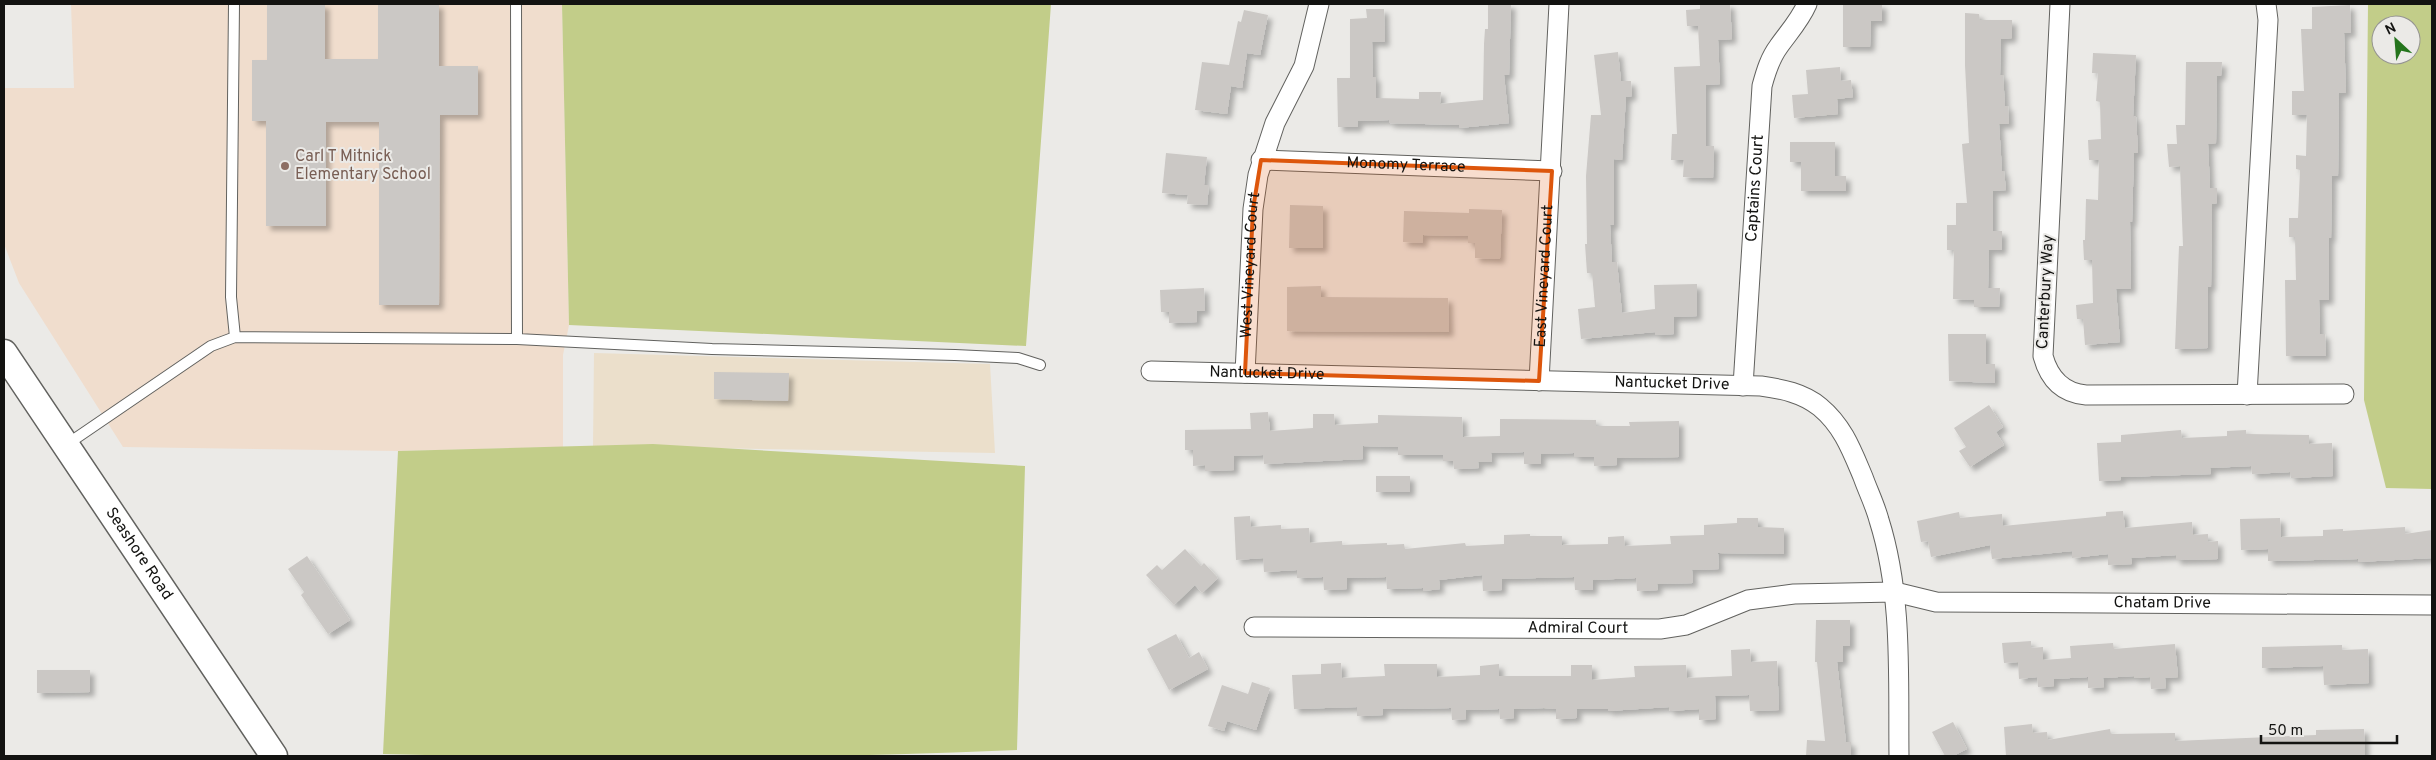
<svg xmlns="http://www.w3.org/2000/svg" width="2436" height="760" font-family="Overpass,sans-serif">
<defs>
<filter id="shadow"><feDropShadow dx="4.5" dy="4.5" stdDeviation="2.5" flood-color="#0004"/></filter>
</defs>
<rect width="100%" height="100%" fill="#ebeae7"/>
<path fill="#ebdfcb" d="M594 353 990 364 995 453 593 446Z"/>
<path fill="#f0ddcd" d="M71 4H562L569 325 563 355V447L398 451 123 447 19 283 4 244V88H74Z"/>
<path fill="#c2cd89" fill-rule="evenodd" d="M562 4H1051L1026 346 569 325Z
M2368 4H2432V489L2386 488 2364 400ZM2381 25H2411V55H2381Z
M653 444 1025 466 1017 750C806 759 594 760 383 754L398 451Z"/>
<path fill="#cbc8c5" filter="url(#shadow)" d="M267 4H325V59H378V4H439V66H478V115H440L439 305H379V122H326V226H266V121H252V60H267Z
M1488 4H1511L1509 75H1504L1509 123 1459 128V125L1389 123V120L1358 121V127H1338L1337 78H1350V19L1367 18 1366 9H1384L1385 42H1372L1373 77H1376V98L1419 99V92H1441L1440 104 1483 100 1484 44 1485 29H1488Z
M1700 4H1730L1732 39 1718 40 1720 84 1706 85V146H1714L1713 178 1683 177 1684 160H1671L1672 134H1677L1674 67 1700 66 1698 26H1687L1686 10 1700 9Z
M1843 4H1882V21H1871L1870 47H1843Z
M2350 5 2351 33H2344L2346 93H2339L2338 176H2332L2331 238H2329V300H2319L2320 334H2325L2326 356H2286L2285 280H2296L2295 237H2289V218H2298L2300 170 2296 169V155L2306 156 2307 115H2292V91H2304L2301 29H2312V7Z
M1244 10 1268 15 1260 55 1247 53 1242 88 1231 86 1227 114 1195 110 1202 62 1229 65 1238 21 1241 22Z
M1965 13 1979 14 1980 20H2012V38L2001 39 2000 75H2003L2005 106H2008L2009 124H1999L2002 171H2004L2006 190 1993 191V231H2002V250H1989L1988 288H2000L1999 307H1974V300L1953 299 1954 250H1947V225H1956V203H1967L1962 144 1969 143 1965 65Z
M1618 52 1621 81H1631L1632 96 1626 97 1622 160 1614 159V225H1610L1612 262H1617L1622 313 1655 309 1654 285 1697 284V316L1674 317V334L1655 335V332L1581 339 1578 309 1595 307 1592 273H1587L1585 244H1587L1586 176 1591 115H1601L1594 55Z
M2093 53 2136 55 2133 117 2136 116 2138 153H2134L2132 222H2130L2131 289H2116L2120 342 2085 345 2083 319H2077L2076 305 2093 303 2092 260H2084L2083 240H2085L2086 199 2098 200 2099 160H2089L2088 140 2101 139 2100 102 2096 101 2098 73H2092Z
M2186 62H2222L2221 76H2217L2216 143 2208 144 2210 188H2217V203L2212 204 2211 287H2208V348L2175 349 2179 246H2183L2180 166 2169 167 2167 144H2177L2176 125H2185Z
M1840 67 1841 81 1851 80 1853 97 1837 99 1838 114 1794 118 1792 95 1808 94 1806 70Z
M1790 142H1835V176H1846V191H1801V162H1790Z
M1166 153 1207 157 1204 185H1209L1207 205 1187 204 1188 195 1162 193Z
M1290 205 1323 206V248H1289Z
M1469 209 1502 210 1500 259 1475 258V243H1468V236L1423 235V243L1403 242 1404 211 1469 213Z
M1321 286V297L1448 298 1449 332 1287 331V287Z
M1204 288 1205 311H1197V322L1169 323V312H1161L1160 290Z
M1948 334H1986V364H1995V383L1949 381Z
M714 372 789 373 788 401 714 399Z
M1989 405 2003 427 1996 432 2004 445 1970 467 1959 451 1966 447 1954 428Z
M1268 412 1270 431 1313 428V414H1334L1335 425 1378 423V415L1462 417 1463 437 1500 436V419L1596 420V426H1630L1629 422 1679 421V457L1617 458V465L1594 466V457H1574V453L1541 454V464H1524V452L1491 453 1492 462H1478L1479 468 1454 469 1453 461H1443V455H1398V447L1363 446V459L1264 464 1263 455 1234 456V470L1205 471V465L1193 466V450H1185V430L1251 429 1250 413Z
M2181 430 2182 438 2227 436V431L2246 430V434L2309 435V444L2332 443 2333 476 2291 478 2290 472 2252 474 2251 466 2210 468 2211 474 2121 477V480L2099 481 2097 443 2121 442V435Z
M1376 476H1410V492H1376Z
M2123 511 2125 528 2192 522 2193 535 2208 534V542L2218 541V559L2176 560V555L2131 558 2132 564 2108 565V554L2072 558V551L1992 559 1990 545 1931 557 1928 541 1921 542 1917 521 1959 512 1960 518 2002 514 2003 526 2106 516V512Z
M1250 516 1251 527 1281 525V529L1309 528 1310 543 1342 541V545L1387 543V545L1404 544 1405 549 1465 543 1466 546 1504 544V535L1530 534V536H1562V545L1608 544V537L1624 536 1625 546 1671 544 1670 536 1704 535V525L1737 523V518H1758V527L1784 528V554L1718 553 1719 569 1692 570 1693 583 1657 584 1658 590 1637 591 1636 578 1593 580V590H1575L1574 577 1502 579V590L1483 591 1482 575 1439 580 1440 589 1423 591V588L1387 589 1386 577 1347 578V589L1324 590 1323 577 1297 578V570L1264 572 1263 558 1236 560 1234 517Z
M2280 518 2281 537 2323 536V530L2343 529V531L2405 527V534L2432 530V558L2358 562V559L2268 561V549L2241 550 2240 519Z
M1185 549 1201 566 1204 563 1218 578 1202 593 1195 585 1174 605 1146 575 1157 565 1162 570Z
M307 556 350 620 328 634 301 595 304 592 288 569Z
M1816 620H1850V646H1843V662H1837L1846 742H1851V756H1806L1807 740 1825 741 1817 662H1815Z
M1176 634 1189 658 1199 652 1208 669 1169 690 1147 649Z
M2031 641V648L2043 647V660L2071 658 2070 646 2113 643 2114 649 2175 644 2178 677 2165 678 2166 688 2151 689 2150 677 2134 678V676L2103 678 2104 687 2088 688V677L2054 679V686L2038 687 2037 677 2019 679 2018 662 2004 663 2002 643Z
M2342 645V650L2368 649 2369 683 2324 685 2323 666 2262 668V647Z
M1750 649 1751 662 1777 661 1779 710 1750 711 1749 695 1715 696 1716 719 1699 720V709L1670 711 1669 707 1608 711V709H1577V718L1556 719V709L1544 708 1514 709V718L1500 719 1499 709 1466 710V719L1452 720 1451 708 1383 709V715L1357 716V707L1294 709 1292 675 1321 674V664L1341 663 1342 678 1385 676 1384 664H1437V677L1480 675V666L1499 664V676H1571V665H1592V680L1635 677 1634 666 1686 665 1687 678 1732 676 1731 650Z
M37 670H90V692L37 693Z
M1252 682 1270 688 1256 730 1227 721 1224 731 1208 726 1222 685 1248 694Z
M1953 722 1967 749 1953 756H1945L1932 732Z
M2032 724 2033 733 2047 732 2048 740 2110 729 2111 734 2175 733V741L2316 735V730L2364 729 2365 756H2006L2004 727Z"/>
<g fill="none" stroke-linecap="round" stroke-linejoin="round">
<g stroke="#62625f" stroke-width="12">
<path id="service" d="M235 337 517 339 516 4
M517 339 712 349 955 355 1018 358 1040 365
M66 445 211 346 235 337 231 297 234 4"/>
</g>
<g stroke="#62625f" stroke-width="21">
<g id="minor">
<path d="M2060 4 2043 356C2049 378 2062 393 2086 395L2344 394"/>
<path id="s1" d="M1261 160 1552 171"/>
<path id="s2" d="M1151 371 1761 386C1782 389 1803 393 1820 407 1843 426 1852 451 1863 477 1868 491 1875 505 1879 520 1903 596 1898 677 1899 756"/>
<path id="s3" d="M1245 373 1253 209 1258 175 1275 123 1304 66 1319 4"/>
<path id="s4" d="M1539 381 1559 4"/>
<path id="s5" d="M1743 386 1762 86C1766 71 1770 58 1779 46 1789 32 1800 20 1807 4"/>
<path d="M2247 395 2268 20 2266 4"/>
<path id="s6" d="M1254 627 1660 629 1686 625 1748 600 1794 594 1895 592 1936 602 2432 605"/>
</g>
</g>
<g stroke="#62625f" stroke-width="29">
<g id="secondary">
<path id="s7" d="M4 353 274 756"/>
</g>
</g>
<use href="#service" stroke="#fff" stroke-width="10"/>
<use href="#minor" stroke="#fff" stroke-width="19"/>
<use href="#secondary" stroke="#fff" stroke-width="26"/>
</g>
<path fill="#dd560c" fill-opacity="0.2" stroke="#dd560c" stroke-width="4" stroke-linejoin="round" d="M1261 160 1552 171 1539 381 1245 373 1253 209Z"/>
<circle fill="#8d6e63" stroke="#ebeae7" stroke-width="2" cx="285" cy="166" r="5"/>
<g text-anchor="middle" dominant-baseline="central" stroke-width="4" stroke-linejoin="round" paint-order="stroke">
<g font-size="16" fill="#785e54" stroke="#ebeae7" text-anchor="start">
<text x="295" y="157">Carl T Mitnick<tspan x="295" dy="18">Elementary School</tspan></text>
</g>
<g font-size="16" fill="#131311" stroke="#ebeae7">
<text stroke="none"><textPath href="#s1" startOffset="145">Monomy Terrace</textPath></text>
<text stroke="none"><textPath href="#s5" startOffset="198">Captains Court</textPath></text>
<text stroke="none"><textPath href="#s3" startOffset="108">West Vineyard Court</textPath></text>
<text stroke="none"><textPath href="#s4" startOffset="105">East Vineyard Court</textPath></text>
<text transform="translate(2046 292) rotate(-87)">Canterbury Way</text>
<text stroke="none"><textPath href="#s2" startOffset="116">Nantucket Drive</textPath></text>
<text stroke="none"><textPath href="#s2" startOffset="521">Nantucket Drive</textPath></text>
<text stroke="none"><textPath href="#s7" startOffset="242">Seashore Road</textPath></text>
<text stroke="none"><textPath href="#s6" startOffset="915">Chatam Drive</textPath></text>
<text stroke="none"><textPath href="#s6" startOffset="324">Admiral Court</textPath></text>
</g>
</g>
<rect width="2436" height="760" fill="none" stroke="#131311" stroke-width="10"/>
<g transform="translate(2396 40) rotate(334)"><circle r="24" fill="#ebeae7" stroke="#959491"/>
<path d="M0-4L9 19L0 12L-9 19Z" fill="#24741c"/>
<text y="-8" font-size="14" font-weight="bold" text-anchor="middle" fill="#131311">N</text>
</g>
<path d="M2261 735v8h136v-8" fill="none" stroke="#131311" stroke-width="2.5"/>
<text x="2268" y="735" font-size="15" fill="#131311" stroke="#ebeae7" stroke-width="4" paint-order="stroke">50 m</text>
</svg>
